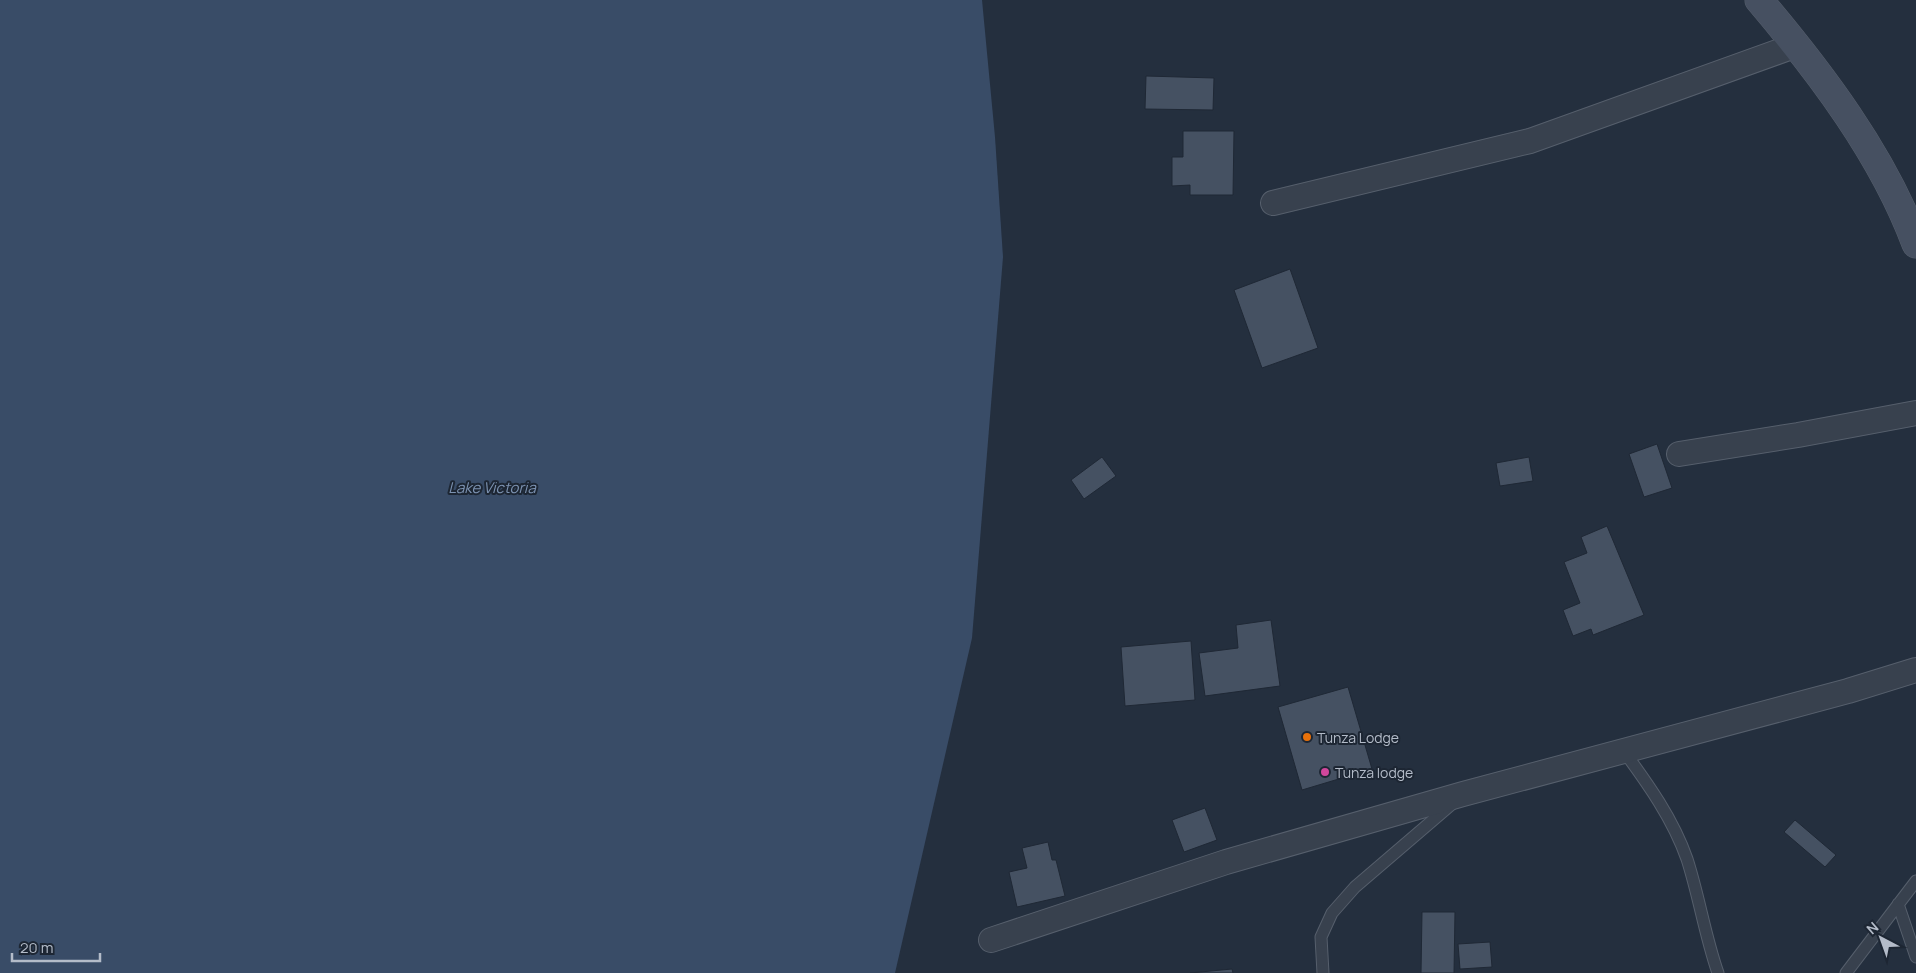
<svg xmlns="http://www.w3.org/2000/svg" width="1916" height="973" font-family="Manrope,sans-serif">
<rect width="100%" height="100%" fill="#242f3e"/>
<path fill="#394c67" d="M0 0H982L995 137 1003 257 972 638 895 973H0Z"/>
<path fill="#455162" stroke="#1f2835" d="M1146 76 1214 78 1213 110 1145 109Z
M1183 131H1234L1233 195H1190V185L1172 186V157H1183Z
M1290 269 1318 348 1262 368 1234 290Z
M1657 444 1672 488 1644 497 1629 454Z
M1102 457 1116 476 1084 499 1071 480Z
M1529 457 1533 481 1500 486 1496 463Z
M1607 526 1644 615 1593 635 1591 629 1573 636 1563 610 1580 603 1564 562 1587 553 1581 537Z
M1271 620 1280 686 1205 696 1199 653 1238 648 1236 625Z
M1191 641 1195 700 1125 706 1121 647Z
M1348 687 1372 769 1302 790 1278 707Z
M1205 808 1217 840 1184 852 1172 820Z
M1795 820 1836 855 1825 867 1784 832Z
M1048 842 1052 860H1056L1065 896 1017 907 1009 872 1027 868 1022 848Z
M1422 912H1455L1454 973H1421Z
M1490 942 1492 967 1460 969 1458 944Z
M1232 969 1233 973H1190Z"/>
<g fill="none" stroke-linecap="round" stroke-linejoin="round">
<g stroke="#565f6c" stroke-width="13">
<path id="lane" d="M1623 750C1648 784 1673 819 1687 859 1699 896 1705 936 1718 973
M1898 904 1916 957
M1323 973 1321 937 1332 913 1355 887 1453 803
M1846 973 1916 881"/>
</g>
<g stroke="#565f6c" stroke-width="26">
<path id="street" d="M1273 203 1530 141 1797 45
M1679 454 1798 435 1916 413
M991 940 1226 862 1463 794 1848 691 1916 670"/>
</g>
<g stroke="#565f6c" stroke-width="29">
<path id="secondary" d="M1759 0C1820 72 1883 155 1916 244"/>
</g>
<use href="#lane" stroke="#38414e" stroke-width="11"/>
<use href="#street" stroke="#38414e" stroke-width="24"/>
<use href="#secondary" stroke="#465061" stroke-width="28"/>
</g>
<circle fill="#e8710a" stroke="#1d2633" stroke-width="2" cx="1307" cy="737" r="5"/>
<circle fill="#d1479c" stroke="#1d2633" stroke-width="2" cx="1325" cy="772" r="5"/>
<g text-anchor="middle" dominant-baseline="central" stroke-width="4" stroke-linejoin="round" paint-order="stroke">
<g font-size="14" fill="#b4bcc9" stroke="#1d2633" text-anchor="start">
<text x="1317" y="737">Tunza Lodge</text>
<text x="1335" y="772">Tunza lodge</text>
</g>
<g font-size="15" font-style="italic" fill="#7c92b1" stroke="#1d2633">
<text x="492" y="487">Lake Victoria</text>
</g>
</g>
<g transform="translate(1881 938) rotate(319)" stroke="#1d2633" stroke-width="4" paint-order="stroke">
<path d="M0-4L9 19L0 12L-9 19Z" fill="#b4bcc9"/>
<text y="-8" font-size="14" font-weight="bold" text-anchor="middle" fill="#b4bcc9">N</text>
</g>
<path d="M12 953v8h88v-8" fill="none" stroke="#b4bcc9" stroke-width="2.5"/>
<text x="20" y="953" font-size="15" fill="#b4bcc9" stroke="#1d2633" stroke-width="4" paint-order="stroke">20 m</text>
</svg>
